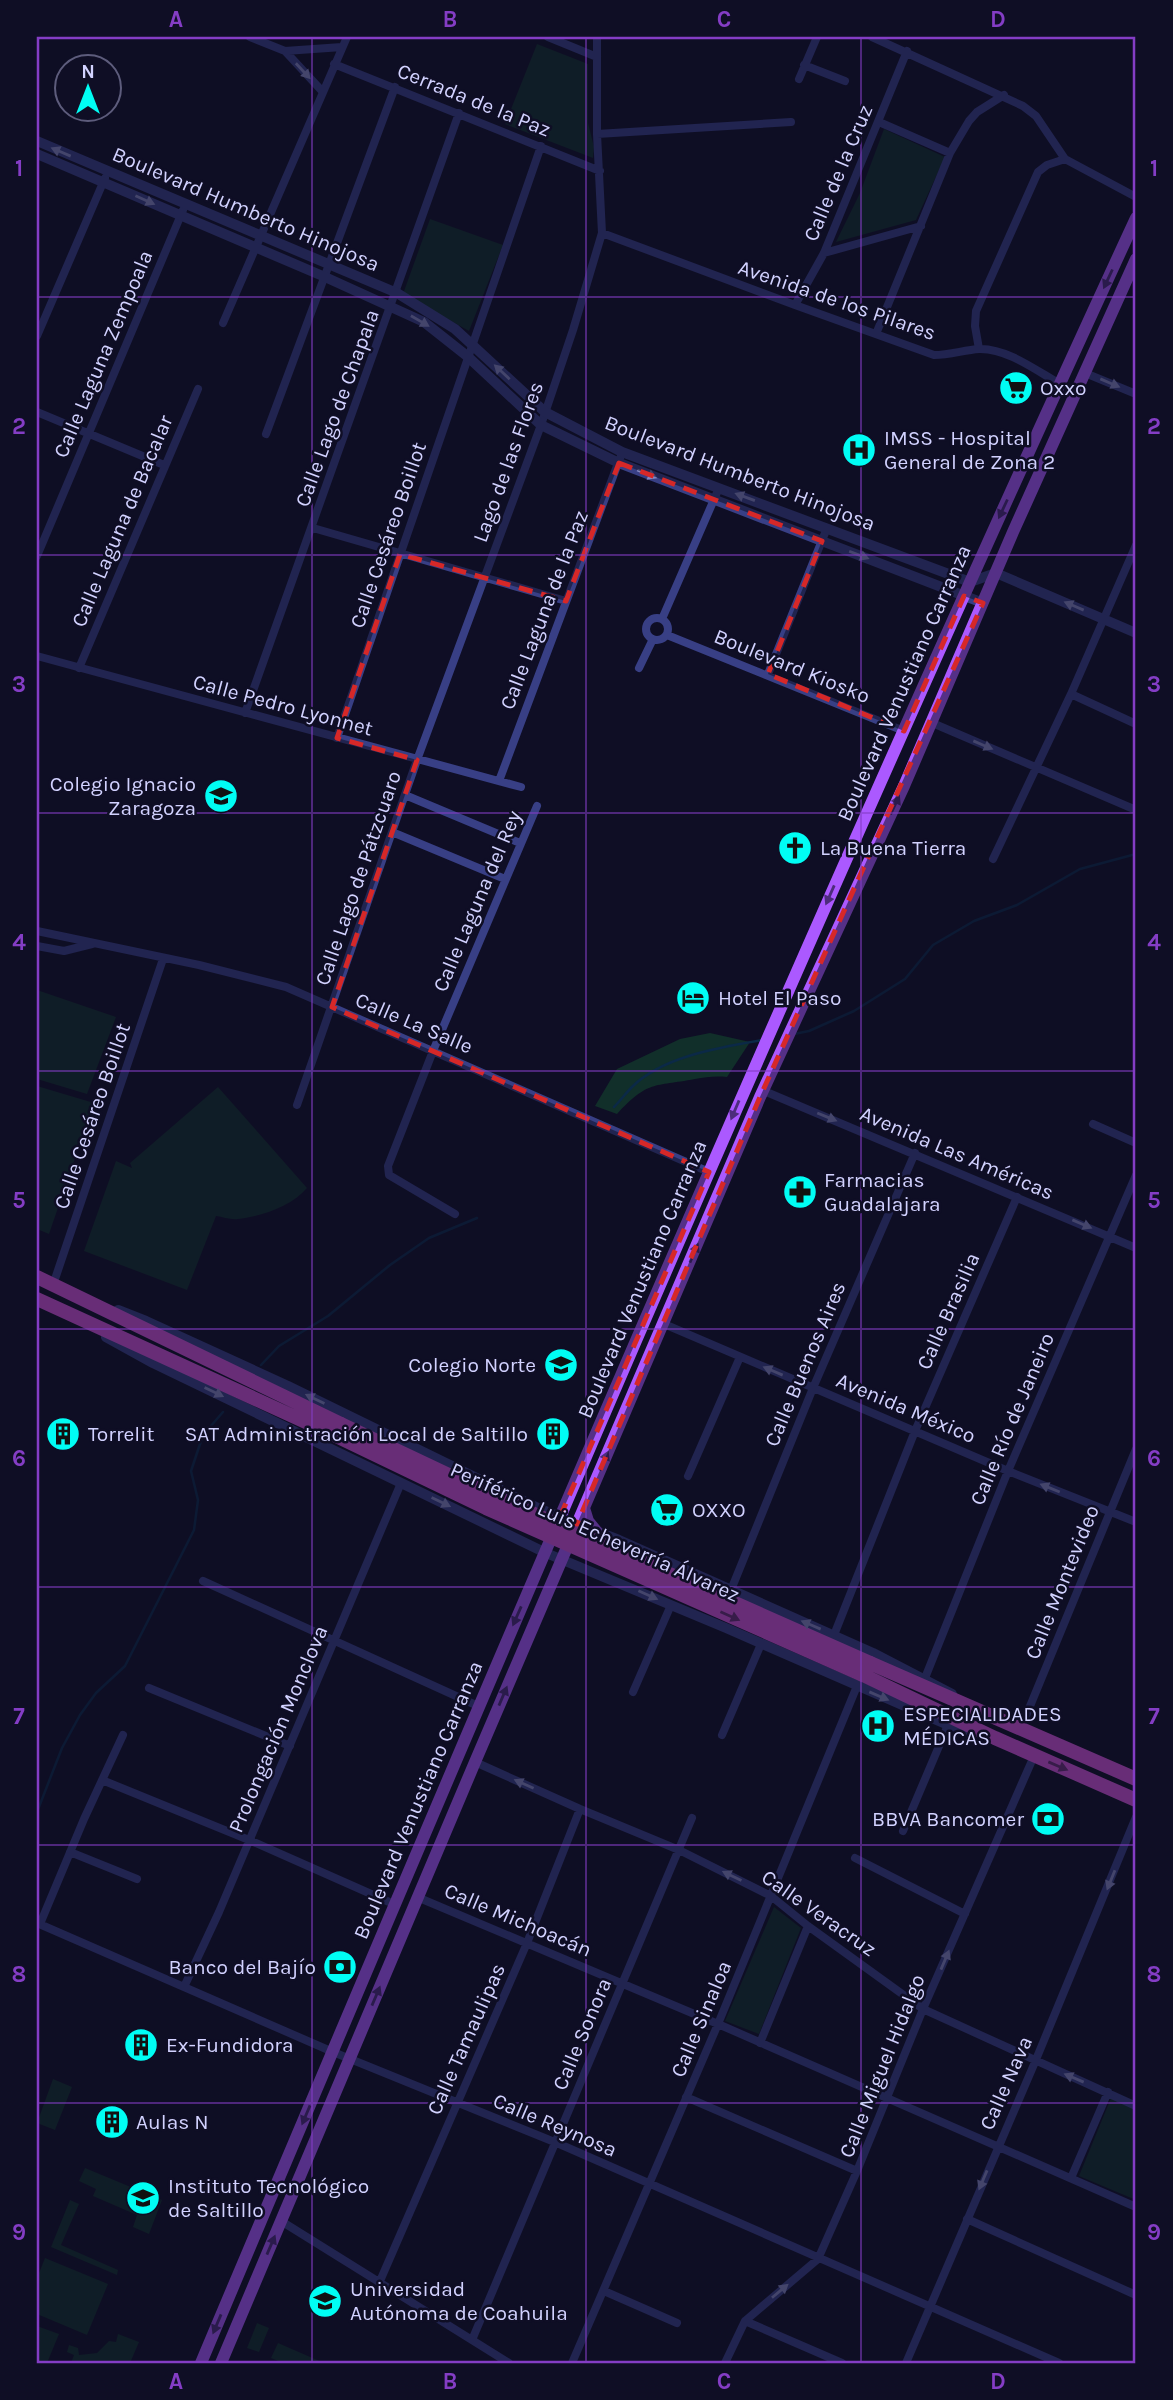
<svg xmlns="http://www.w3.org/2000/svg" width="1173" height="2400" font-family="Karla,sans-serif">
<rect width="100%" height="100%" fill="#0f0e25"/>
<path fill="#112f2a" d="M537 44 588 64V123L594 147 593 158 505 124Z
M884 129 945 157 916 220 836 242 860 193Z
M430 219 503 245 469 331 403 294Z
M37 990 116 1017 87 1094 37 1079Z
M710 1033 750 1042 727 1077C715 1076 706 1077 695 1079 653 1087 649 1080 617 1114L595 1106 617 1069 680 1039Z
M37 1086 94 1103 49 1234 37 1229Z
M218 1087 307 1188C292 1206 260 1217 238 1219 231 1220 223 1217 216 1216L187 1290 84 1251 116 1161 132 1168 130 1163Z
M774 1907 801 1928 759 2034 725 2021Z
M53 2079 72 2087 55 2130 37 2123Z
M1111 2098 1136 2109V2200L1079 2176Z
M85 2168 162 2200 149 2234 133 2227 137 2215 93 2196 96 2189 79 2181Z
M70 2200 79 2204 61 2245 118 2270 117 2275 51 2247Z
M45 2258 108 2284 87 2335 37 2314V2278Z
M257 2323 269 2328 259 2352 247 2348Z
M37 2326 59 2334 47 2363H37Z
M118 2334 139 2342 130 2363H71L74 2355 67 2352 69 2345 78 2348 79 2355 97 2353 109 2341 116 2342Z
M278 2343 324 2363H283L271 2358Z"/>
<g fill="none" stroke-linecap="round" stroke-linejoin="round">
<path stroke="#0b2947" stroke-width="2.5" d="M794 1034 809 1031 854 1011 905 979 933 945 974 921 1017 905 1080 869 1136 854
M614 1107C620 1101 626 1093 632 1087 663 1056 722 1047 763 1040
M261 1365 279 1346 328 1316 390 1265 429 1238 477 1218
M37 1812 62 1748 80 1715 96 1693 125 1666 194 1530 198 1500 191 1471 203 1435 223 1412"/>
<path stroke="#383f85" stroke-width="8" d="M250 37 285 51 322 91
M548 37 597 57
M872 37 1023 106 1036 116 1065 159 1136 197
M285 51 342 47
M334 64 600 171
M804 65 845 81
M799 79 817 37
M879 122 950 153
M597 134 791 122
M602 233 795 305 934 355C950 355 964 350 979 349 1007 348 1037 371 1060 384
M824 253 921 226
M795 305 824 253 907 51
M223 323 347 37
M876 334 950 153 969 121 977 112 1004 95
M37 336 105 178
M979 349 975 326 976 311 1038 172 1047 165 1065 159
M1085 373 1136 394
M37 412 164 465
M266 434 395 87
M313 528 566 601
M37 556 183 210
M646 629a11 11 0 1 1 22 0a11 11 0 1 1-22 0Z
M662 619 719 488
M667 635 904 731
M37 656 521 787
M79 668 198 389
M639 668 653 639
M768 674 827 528
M1071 694 1136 724
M245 713 459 113
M930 722 1136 810
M337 738 541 146
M499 781 620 458
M405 795 520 843
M392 832 505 879
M993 859 1071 694 1136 545
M37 931 199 965 286 987 709 1172
M37 946 64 951 92 944
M764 1091 1136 1248
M297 1105 417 760 541 425 573 330 602 233 597 134V37
M1093 1124 1136 1143
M455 1214 389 1175 388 1166 433 1051 537 806
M53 1285 163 959
M664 1324 1008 1471 1136 1522
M688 1476 740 1357
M203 1581 478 1706
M731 1590 813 1388 915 1153
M834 1635 915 1431 1017 1197
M925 1678 1008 1471 1136 1175
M149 1688 290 1746
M633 1692 671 1605
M1021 1728 1136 1449
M722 1735 761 1644
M475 1762 580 1809 679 1850 771 1896 808 1926 923 2009 1136 2106
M102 1780 249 1840 396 1905
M903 1831 948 1725
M70 1852 137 1879
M855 1858 965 1914
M417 1897 718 2024 1136 2207
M37 1923 333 2052 557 2143 1059 2363
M40 1924 84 1819 123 1735
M184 1987 219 1912 401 1483
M760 2043 808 1926
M686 2097 857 2171
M1071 2178 1108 2092
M967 2219 1136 2295
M281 2221 509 2363
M380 2281 527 1943 580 1809
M604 2291 677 2323
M745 2321 842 2363
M472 2340 692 1818
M572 2363 718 2024 857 1686
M725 2363 745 2321 818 2259 857 2171 923 2009 1034 1756
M906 2363 1035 2062 1136 1817"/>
<path stroke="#383f85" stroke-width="10" d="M37 141 397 293 455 329 545 412 622 452 970 582 996 573 1136 633
M37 154 325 277 424 322 467 356 541 425 619 463 983 603
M118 1310 146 1321 288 1386 540 1509 619 1540 873 1653 952 1694
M106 1337 153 1363 546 1553 726 1628 948 1725 969 1731"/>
<path stroke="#ab59ff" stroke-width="12" d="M584 1508 588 1521 597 1532
M201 2363C504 1644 809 926 1136 218
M221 2363 475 1762 760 1097 904 786 1013 532 1136 259"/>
<path stroke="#d553dc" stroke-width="14" d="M37 1277 341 1424
M37 1299 334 1435
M870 1663 1136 1779
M863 1675 995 1738 1136 1800"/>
<path stroke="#d553dc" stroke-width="14" d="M341 1424 489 1494 870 1663
M334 1435 486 1508 863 1675"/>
</g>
<defs><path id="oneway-solid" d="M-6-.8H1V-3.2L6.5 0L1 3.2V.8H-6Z" transform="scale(1.75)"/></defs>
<g fill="#8588c2">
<use href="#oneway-solid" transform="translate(303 71) rotate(47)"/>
<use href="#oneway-solid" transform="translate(61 152) rotate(-157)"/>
<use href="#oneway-solid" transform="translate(145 200) rotate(24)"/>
<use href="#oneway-solid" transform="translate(420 321) rotate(30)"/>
<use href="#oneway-solid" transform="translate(502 372) rotate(-137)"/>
<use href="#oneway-solid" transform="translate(1110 383) rotate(23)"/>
<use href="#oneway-solid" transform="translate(647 474) rotate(22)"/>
<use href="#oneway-solid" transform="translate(745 497) rotate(-160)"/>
<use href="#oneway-solid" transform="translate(859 555) rotate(21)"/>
<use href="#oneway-solid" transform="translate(1074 606) rotate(-157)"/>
<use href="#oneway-solid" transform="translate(983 745) rotate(23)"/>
<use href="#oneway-solid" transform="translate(827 1117) rotate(22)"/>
<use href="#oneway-solid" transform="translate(1082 1224) rotate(23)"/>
<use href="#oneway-solid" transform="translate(773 1371) rotate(-157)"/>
<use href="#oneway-solid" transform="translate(214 1392) rotate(26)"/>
<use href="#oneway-solid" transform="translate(315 1399) rotate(-154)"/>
<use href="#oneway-solid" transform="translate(1050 1488) rotate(-158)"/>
<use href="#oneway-solid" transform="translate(441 1502) rotate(26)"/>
<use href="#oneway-solid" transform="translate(648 1595) rotate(24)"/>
<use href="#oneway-solid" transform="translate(811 1625) rotate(-157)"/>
<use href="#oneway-solid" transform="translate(879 1696) rotate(23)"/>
<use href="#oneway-solid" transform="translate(524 1784) rotate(-156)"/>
<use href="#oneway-solid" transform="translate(732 1876) rotate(-154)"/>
<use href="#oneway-solid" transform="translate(1111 1880) rotate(112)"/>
<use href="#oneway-solid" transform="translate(945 1960) rotate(-67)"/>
<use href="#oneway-solid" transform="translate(1074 2078) rotate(-157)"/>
<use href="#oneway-solid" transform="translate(983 2180) rotate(113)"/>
<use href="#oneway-solid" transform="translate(780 2291) rotate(-40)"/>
</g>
<g fill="#4d2c7c">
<use href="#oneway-solid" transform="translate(1108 279) rotate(115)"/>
<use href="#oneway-solid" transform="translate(1003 509) rotate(115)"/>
<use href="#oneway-solid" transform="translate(895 805) rotate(-65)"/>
<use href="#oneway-solid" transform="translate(830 895) rotate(114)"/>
<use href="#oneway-solid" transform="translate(735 1110) rotate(113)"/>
<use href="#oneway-solid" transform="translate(694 1253) rotate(-67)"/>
<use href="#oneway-solid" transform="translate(604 1461) rotate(-66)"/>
<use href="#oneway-solid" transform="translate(517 1616) rotate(114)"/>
<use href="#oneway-solid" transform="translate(503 1696) rotate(-67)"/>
<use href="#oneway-solid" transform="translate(376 1996) rotate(-67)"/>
<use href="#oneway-solid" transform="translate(306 2115) rotate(113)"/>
<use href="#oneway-solid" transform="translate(271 2245) rotate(-67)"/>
<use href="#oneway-solid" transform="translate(217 2324) rotate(113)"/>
</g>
<g fill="#682d77">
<use href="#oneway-solid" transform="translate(730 1616) rotate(24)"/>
<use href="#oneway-solid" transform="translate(1058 1766) rotate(23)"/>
</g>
<path d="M0 0H1173V2400H0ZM619 463 822 541 768 674 904 731 964 596 983 603 760 1097 577 1524 560 1517 709 1172 332 1007 417 760 337 738 400 554 566 601Z" fill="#0f0e25" fill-opacity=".55" fill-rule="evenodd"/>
<path fill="none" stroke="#d62828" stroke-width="5" stroke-dasharray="14 9" stroke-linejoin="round" d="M619 463 822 541 768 674 904 731 964 596 983 603 760 1097 577 1524 560 1517 709 1172 332 1007 417 760 337 738 400 554 566 601Z"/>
<path fill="none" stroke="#843dc5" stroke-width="2" stroke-opacity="0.55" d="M312 37V2363M586 37V2363M861 37V2363M37 297H1136M37 555H1136M37 813H1136M37 1071H1136M37 1329H1136M37 1587H1136M37 1845H1136M37 2103H1136"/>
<defs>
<g id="supermarket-disc" transform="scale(1.75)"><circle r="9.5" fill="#00fdf4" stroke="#0f0e25"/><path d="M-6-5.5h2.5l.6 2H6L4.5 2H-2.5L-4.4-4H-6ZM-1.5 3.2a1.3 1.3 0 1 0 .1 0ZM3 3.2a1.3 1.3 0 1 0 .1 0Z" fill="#111"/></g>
<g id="hospital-disc" transform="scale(1.75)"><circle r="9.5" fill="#00fdf4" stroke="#0f0e25"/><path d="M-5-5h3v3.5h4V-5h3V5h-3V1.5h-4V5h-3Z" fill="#111"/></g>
<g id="school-disc" transform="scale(1.75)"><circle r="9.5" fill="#00fdf4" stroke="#0f0e25"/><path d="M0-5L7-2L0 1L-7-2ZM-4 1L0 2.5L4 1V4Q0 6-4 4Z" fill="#111"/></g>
<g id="church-disc" transform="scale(1.75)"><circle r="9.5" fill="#00fdf4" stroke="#0f0e25"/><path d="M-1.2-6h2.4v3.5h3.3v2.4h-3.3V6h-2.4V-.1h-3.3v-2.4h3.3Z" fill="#111"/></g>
<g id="hotel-disc" transform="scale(1.75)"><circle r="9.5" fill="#00fdf4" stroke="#0f0e25"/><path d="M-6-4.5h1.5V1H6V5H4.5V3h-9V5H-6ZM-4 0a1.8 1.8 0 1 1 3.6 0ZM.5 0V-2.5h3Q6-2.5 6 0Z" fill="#111"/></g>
<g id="pharmacy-disc" transform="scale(1.75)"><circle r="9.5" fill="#00fdf4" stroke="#0f0e25"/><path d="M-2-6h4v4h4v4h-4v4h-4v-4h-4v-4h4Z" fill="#111"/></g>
<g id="building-disc" transform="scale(1.75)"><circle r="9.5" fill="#00fdf4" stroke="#0f0e25"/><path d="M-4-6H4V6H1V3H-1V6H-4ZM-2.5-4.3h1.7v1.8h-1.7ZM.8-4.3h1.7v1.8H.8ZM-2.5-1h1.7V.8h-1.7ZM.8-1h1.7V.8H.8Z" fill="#111"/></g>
<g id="bank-disc" transform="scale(1.75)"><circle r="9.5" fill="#00fdf4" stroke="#0f0e25"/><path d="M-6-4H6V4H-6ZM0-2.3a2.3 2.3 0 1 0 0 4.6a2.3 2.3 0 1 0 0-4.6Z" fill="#111"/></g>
<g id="university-disc" transform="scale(1.75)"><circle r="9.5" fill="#00fdf4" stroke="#0f0e25"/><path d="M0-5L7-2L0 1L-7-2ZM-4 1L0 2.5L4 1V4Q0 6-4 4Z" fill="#111"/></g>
</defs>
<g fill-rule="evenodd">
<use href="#supermarket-disc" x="1016" y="388"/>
<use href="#hospital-disc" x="859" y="450"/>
<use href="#school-disc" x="221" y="796"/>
<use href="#church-disc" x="795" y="848"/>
<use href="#hotel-disc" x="693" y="998"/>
<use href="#pharmacy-disc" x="800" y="1192"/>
<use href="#school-disc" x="561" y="1365"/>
<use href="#building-disc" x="63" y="1434"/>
<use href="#building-disc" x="553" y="1434"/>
<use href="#supermarket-disc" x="667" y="1510"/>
<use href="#hospital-disc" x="878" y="1726"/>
<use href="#bank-disc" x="1048" y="1819"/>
<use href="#bank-disc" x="340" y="1967"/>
<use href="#building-disc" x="141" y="2045"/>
<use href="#building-disc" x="112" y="2122"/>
<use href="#university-disc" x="143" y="2198"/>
<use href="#university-disc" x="325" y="2301"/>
</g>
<g text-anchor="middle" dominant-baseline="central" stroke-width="5" stroke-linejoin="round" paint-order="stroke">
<g font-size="21" fill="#d2d2ff" stroke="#0f0e25">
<text transform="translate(474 100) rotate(22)">Cerrada de la Paz</text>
<text transform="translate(838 173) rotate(-67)">Calle de la Cruz</text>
<text transform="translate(246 209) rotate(23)">Boulevard Humberto Hinojosa</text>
<text transform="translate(837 300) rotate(19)">Avenida de los Pilares</text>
<text transform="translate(103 354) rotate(-67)">Calle Laguna Zempoala</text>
<text transform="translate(337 408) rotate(-70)">Calle Lago de Chapala</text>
<text transform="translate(508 462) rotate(-70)">Lago de las Flores</text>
<text transform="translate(740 473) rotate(21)">Boulevard Humberto Hinojosa</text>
<text transform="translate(122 521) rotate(-67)">Calle Laguna de Bacalar</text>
<text transform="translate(388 535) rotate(-71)">Calle Cesáreo Boillot</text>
<text transform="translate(544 610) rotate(-69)">Calle Laguna de la Paz</text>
<text transform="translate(792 666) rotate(22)">Boulevard Kiosko</text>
<text transform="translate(904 683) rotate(-66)">Boulevard Venustiano Carranza</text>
<text transform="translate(283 705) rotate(15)">Calle Pedro Lyonnet</text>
<text transform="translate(358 878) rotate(-71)">Calle Lago de Pátzcuaro</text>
<text transform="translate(477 901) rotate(-67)">Calle Laguna del Rey</text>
<text transform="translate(414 1023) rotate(23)">Calle La Salle</text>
<text transform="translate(92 1116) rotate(-71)">Calle Cesáreo Boillot</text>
<text transform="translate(957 1153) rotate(23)">Avenida Las Américas</text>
<text transform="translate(642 1279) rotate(-67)">Boulevard Venustiano Carranza</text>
<text transform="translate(948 1311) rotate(-66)">Calle Brasilia</text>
<text transform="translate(805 1364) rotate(-67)">Calle Buenos Aires</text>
<text transform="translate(906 1408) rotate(23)">Avenida México</text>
<text transform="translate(1012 1419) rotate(-67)">Calle Río de Janeiro</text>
<text transform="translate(595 1532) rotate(24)">Periférico Luis Echeverría Álvarez</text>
<text transform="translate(1062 1582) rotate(-68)">Calle Montevideo</text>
<text transform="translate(278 1729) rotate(-67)">Prolongación Monclova</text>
<text transform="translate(418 1800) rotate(-67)">Boulevard Venustiano Carranza</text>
<text transform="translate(819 1913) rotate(35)">Calle Veracruz</text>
<text transform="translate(518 1920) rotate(23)">Calle Michoacán</text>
<text transform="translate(701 2019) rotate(-67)">Calle Sinaloa</text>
<text transform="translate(582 2034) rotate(-67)">Calle Sonora</text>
<text transform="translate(466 2039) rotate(-66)">Calle Tamaulipas</text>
<text transform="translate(882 2066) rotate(-68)">Calle Miguel Hidalgo</text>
<text transform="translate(1006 2083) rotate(-66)">Calle Nava</text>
<text transform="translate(555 2125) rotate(23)">Calle Reynosa</text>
</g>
<g font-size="21" fill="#d2d2ff" stroke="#0f0e25" text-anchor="start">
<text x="1040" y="388">Oxxo</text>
<text x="884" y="438">IMSS - Hospital<tspan x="884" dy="24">General de Zona 2</tspan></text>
<text x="196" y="784" text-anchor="end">Colegio Ignacio<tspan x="196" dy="24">Zaragoza</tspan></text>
<text x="820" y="848">La Buena Tierra</text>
<text x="718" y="998">Hotel El Paso</text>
<text x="824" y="1180">Farmacias<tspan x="824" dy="24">Guadalajara</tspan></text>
<text x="536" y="1365" text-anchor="end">Colegio Norte</text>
<text x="88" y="1434">Torrelit</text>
<text x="528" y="1434" text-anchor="end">SAT Administración Local de Saltillo</text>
<text x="692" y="1510">OXXO</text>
<text x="903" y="1714">ESPECIALIDADES<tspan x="903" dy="24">MÉDICAS</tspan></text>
<text x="1024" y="1819" text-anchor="end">BBVA Bancomer</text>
<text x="316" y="1967" text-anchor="end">Banco del Bajío</text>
<text x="166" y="2045">Ex-Fundidora</text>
<text x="136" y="2122">Aulas N</text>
<text x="168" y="2186">Instituto Tecnológico<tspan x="168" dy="24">de Saltillo</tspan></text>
<text x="350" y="2289">Universidad<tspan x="350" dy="24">Autónoma de Coahuila</tspan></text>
</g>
</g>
<rect width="1173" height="2400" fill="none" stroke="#0f0e25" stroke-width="77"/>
<g transform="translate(88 88)"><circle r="33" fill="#0f0e25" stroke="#5d5c7c" stroke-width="2"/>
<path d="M0-5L12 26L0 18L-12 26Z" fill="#00fdf4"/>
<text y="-10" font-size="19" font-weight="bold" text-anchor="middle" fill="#d2d2ff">N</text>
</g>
<rect x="38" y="38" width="1096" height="2324" fill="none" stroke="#843dc5" stroke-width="2.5"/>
<g font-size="23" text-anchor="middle" font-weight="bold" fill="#843dc5">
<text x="176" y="27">A</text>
<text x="450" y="27">B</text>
<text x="724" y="27">C</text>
<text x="998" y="27">D</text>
<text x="19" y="176">1</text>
<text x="1154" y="176">1</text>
<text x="19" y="434">2</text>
<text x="1154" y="434">2</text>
<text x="19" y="692">3</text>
<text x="1154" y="692">3</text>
<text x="19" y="950">4</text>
<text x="1154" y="950">4</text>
<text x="19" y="1208">5</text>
<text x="1154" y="1208">5</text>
<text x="19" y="1466">6</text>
<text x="1154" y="1466">6</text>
<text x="19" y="1724">7</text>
<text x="1154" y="1724">7</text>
<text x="19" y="1982">8</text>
<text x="1154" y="1982">8</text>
<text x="19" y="2240">9</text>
<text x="1154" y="2240">9</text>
<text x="176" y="2389">A</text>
<text x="450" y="2389">B</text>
<text x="724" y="2389">C</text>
<text x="998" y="2389">D</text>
</g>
</svg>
